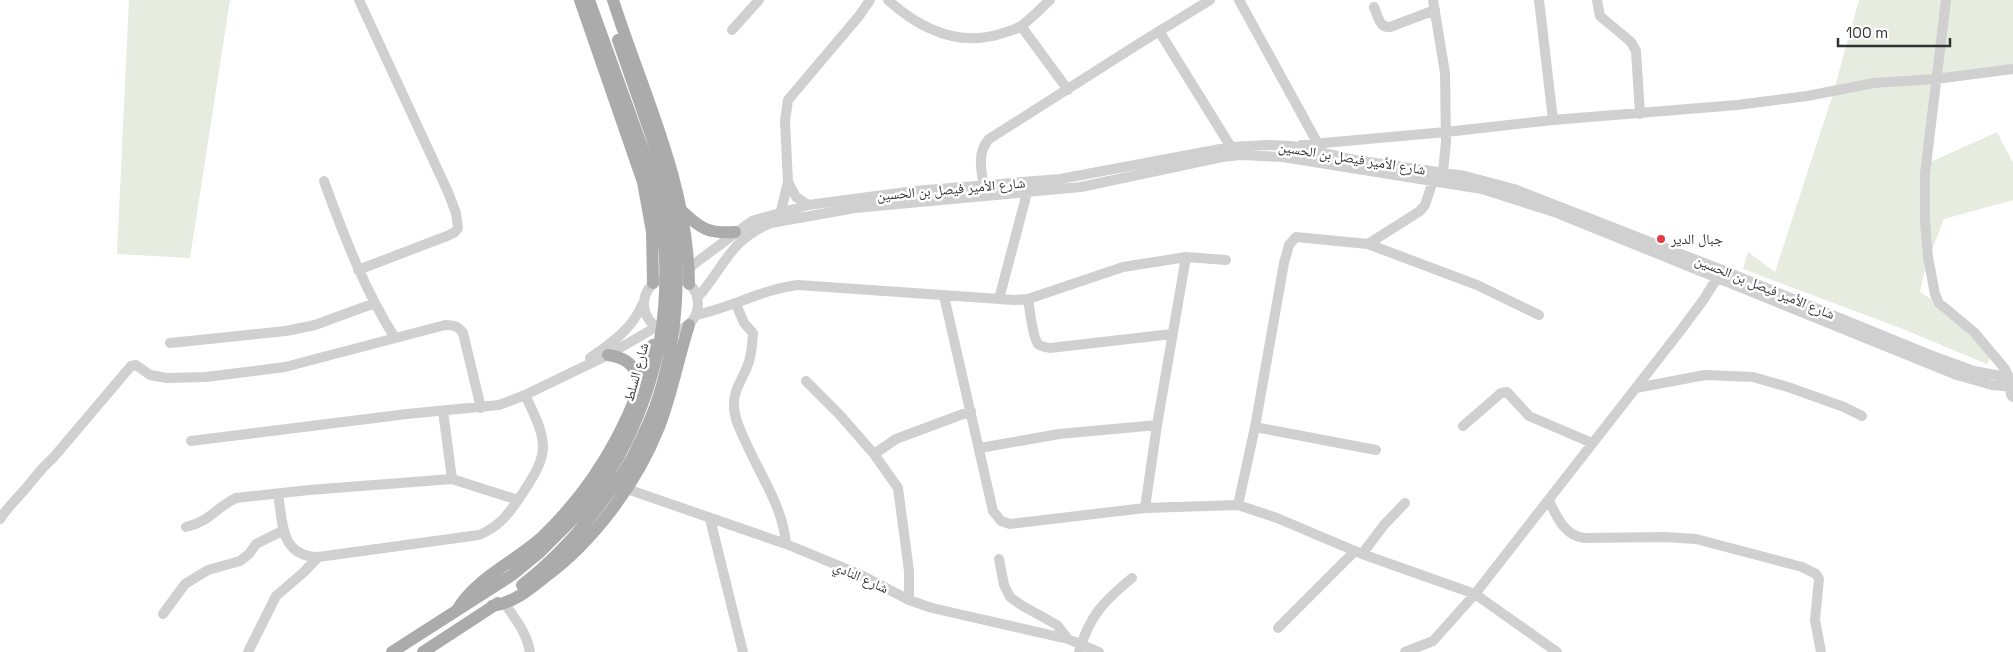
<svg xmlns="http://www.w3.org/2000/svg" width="2013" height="652" font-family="'Space Grotesk','Noto Naskh Arabic',sans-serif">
<rect width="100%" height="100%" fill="#fff"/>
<path fill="#e6ecdf" d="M129 0H230L190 258 117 254Z
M1859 0H2013V68L1936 82 1924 165 1997 132 2013 163V200L1944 219 1926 265 1920 292 1957 316 1993 352 1987 364 1903 329 1743 269 1748 252 1775 272 1832 97Z"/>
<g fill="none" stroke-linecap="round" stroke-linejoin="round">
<path stroke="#d0d0d0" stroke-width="10" d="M888 0C919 28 957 47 1000 34 1006 32 1015 30 1021 26 1031 19 1041 8 1050 0
M1239 0 1318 144
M1433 0 1445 73 1446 142 1443 172
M1539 0 1553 120
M1597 0 1600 16 1631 42 1636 51 1640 114
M1946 0 1925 174V222L1928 257 1935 294 1939 303 1974 332 2005 369 2009 378 2011 395 2013 397
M1374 7C1378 16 1379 28 1390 27L1435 10
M1021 26 1068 90
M732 30 759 0
M1159 31 1231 147
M1301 145 1446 132 1553 120 1737 105 1807 96 1874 83 1936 79 2013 69
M324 181C344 236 364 289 395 338
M788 182 796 197 808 205
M984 186C981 170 977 152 989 139L1140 43 1210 0
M781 211 788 182 785 121 788 100 859 16 870 0
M1368 244 1420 211 1425 205 1433 181
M358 270 447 236 455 232 458 228 456 213 448 192 359 0
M686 272 694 264 752 221 808 205 914 191 1060 179 1231 147 1267 145 1292 146 1355 160 1465 176 1514 189 1722 270 1930 355 1974 371 2013 378
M644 304a27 27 0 1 1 54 0a27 27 0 1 1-54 0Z
M944 296 993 511 1001 521 1010 524 1145 508 1238 505 1277 518 1362 554 1475 594 1681 330 1704 299 1719 275
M697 298C725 267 728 241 771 223L855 208 1081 187 1222 157 1240 155 1283 157 1482 189 1557 213 1957 375 1992 385 2013 387
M999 299 1028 189
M1028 299C1030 309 1032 336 1038 344 1041 347 1046 347 1050 348L1172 334
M736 304 744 323 753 333C752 345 752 356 747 367 742 380 733 391 734 406 734 420 742 433 747 445 762 478 783 508 786 544
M696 315C730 308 763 289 798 285L1014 300 1028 299 1123 267 1186 257 1226 260
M170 343 286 331 315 325 375 303
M590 358C612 343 633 328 643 303
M806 381 839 414 874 454
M1636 388 1705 375 1753 377 1788 387 1844 407 1862 416
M1463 426 1501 393 1507 392 1529 416 1592 443
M1255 427 1376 450
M191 441 407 414 499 405 525 395 608 355 656 327
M980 448 1059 434 1157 425
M627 489 786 544 859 574 909 600 932 608 1068 639 1099 652
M278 494C283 523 280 556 318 557L479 535C498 527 507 516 518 500L452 479 443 411
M518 500C550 453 550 446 525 395
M1549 501C1557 517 1564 535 1584 538L1665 537 1696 539 1802 567 1816 574 1819 579 1815 620 1821 652
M1238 505 1255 427 1284 263 1289 245 1296 237 1368 244 1477 285 1539 315
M1145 508 1157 425 1186 257
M0 519C9 505 21 495 31 482 38 473 44 466 53 458L131 366 136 365 150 375 167 378 206 377 285 367 445 325C454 325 458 326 463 333L481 408
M710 519 743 652
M186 527C211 521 215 508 236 498L309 490 452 479
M1362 554 1384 525 1405 503
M999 559 1004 585 1010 597 1021 605 1057 625 1068 639
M909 600V571L898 488 874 454 896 439 971 411
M505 604C516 620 527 633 530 652
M163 614 185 584 208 570 240 561 249 554 256 544 284 530
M1278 628 1355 551
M248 652 276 596 304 572 318 557
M1079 652C1089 616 1104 601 1132 578
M1405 652 1433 641 1475 594 1557 652"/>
<path stroke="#ababab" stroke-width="12" d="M580 0 643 182 652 232 653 283
M589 0 641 144 660 210
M613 0C643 94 688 183 689 284
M618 40 652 138 670 204
M682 211C701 229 709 234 735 232
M608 355C628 358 636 366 640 386
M522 585C566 551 600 509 630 462
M492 606C513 603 529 590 545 577 593 542 637 483 659 427 672 394 678 359 689 325
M457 610C476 578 514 562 541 538 597 485 633 419 653 345
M392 652 512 575 540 552 576 516 602 483 619 456
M423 652 498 603"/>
<path stroke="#ababab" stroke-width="12" d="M619 456C661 377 674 298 660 210
M630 462C639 444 648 426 655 407 678 343 682 270 670 204"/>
</g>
<circle fill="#e63946" stroke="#fff" stroke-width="2" cx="1661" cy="239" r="5"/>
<g text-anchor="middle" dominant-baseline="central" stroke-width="5" stroke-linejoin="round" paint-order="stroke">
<g font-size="14" fill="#333" stroke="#fff">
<text transform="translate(1352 158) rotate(9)">شارع الأمير فيصل بن الحسين</text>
<text transform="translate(951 189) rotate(-5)">شارع الأمير فيصل بن الحسين</text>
<text transform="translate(1765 287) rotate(22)">شارع الأمير فيصل بن الحسين</text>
<text transform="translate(636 372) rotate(-75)">شارع السلط</text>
<text transform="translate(861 577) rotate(24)">شارع النادي</text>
</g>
<g font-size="14" fill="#333" stroke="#fff" text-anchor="start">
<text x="1671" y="239">جبال الدير</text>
</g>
</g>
<path d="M1838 38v8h112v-8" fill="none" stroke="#333333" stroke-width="2.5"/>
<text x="1846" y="38" font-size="15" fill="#333333" stroke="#ffffff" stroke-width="4" paint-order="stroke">100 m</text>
</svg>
